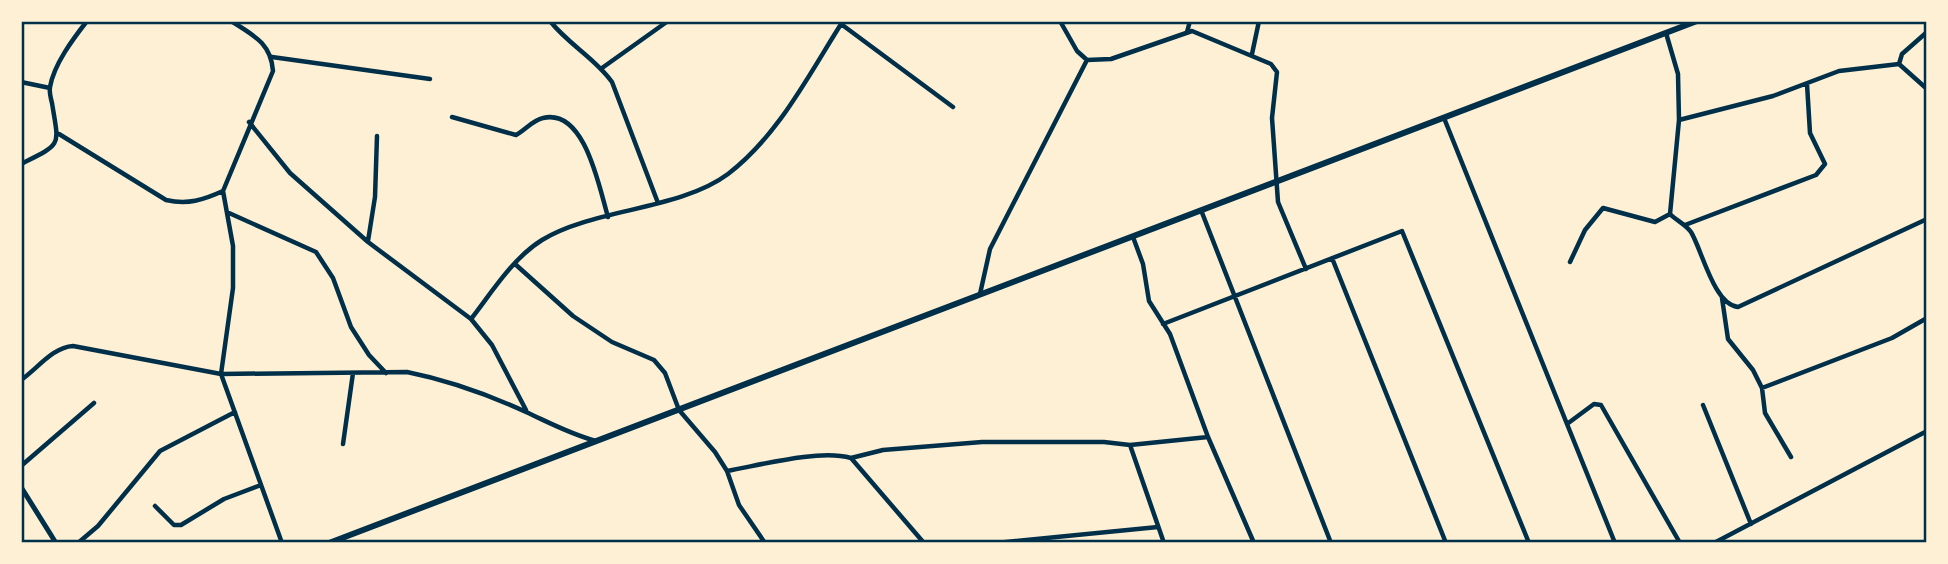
<svg xmlns="http://www.w3.org/2000/svg" width="1948" height="564" font-family="'Work Sans',sans-serif">
<rect width="100%" height="100%" fill="#fdf0d5"/>
<g fill="none" stroke-linecap="round" stroke-linejoin="round">
<path stroke="#003049" stroke-width="4.5" d="M550 21C569 45 595 58 612 82L658 203
M1060 21 1077 51 1087 60 1111 59 1192 31 1271 64 1277 72 1272 118 1278 202 1306 269
M841 24 953 107
M1187 32 1190 21
M1666 33 1678 74 1679 120 1670 214C1677 221 1685 224 1691 232 1702 250 1714 305 1738 307L1927 219
M1252 54 1259 21
M272 57 430 79
M1899 64 1902 54 1927 32
M602 68 668 21
M21 82 50 88
M452 117 516 135C525 130 533 120 543 118 585 108 599 187 608 217
M1444 118 1567 424 1594 404 1601 405 1680 543
M1679 120 1773 96 1839 71 1899 64 1927 89
M249 122 290 173 368 242 471 319 492 345 526 410
M59 134 166 200C188 205 203 200 223 191L273 71C271 43 253 35 231 21
M21 164C63 143 59 147 52 103 51 99 49 92 50 87 54 64 73 39 87 21
M223 191 233 246V288L221 374 282 543
M1201 210 1331 543
M229 213 316 252 333 278 351 327 369 355 386 373
M1685 225 1816 175 1825 164 1810 133 1807 84
M1133 237 1143 264 1149 301 1170 334 1208 437 1254 543
M368 241 375 197 377 136
M1332 258 1446 543
M1570 262 1585 230 1603 208 1655 222 1670 214
M515 264 573 316 612 342 654 360 665 373 679 410 715 452 727 471 739 505 765 543
M980 294 990 249 1087 60
M1722 298 1728 339 1753 370 1762 388 1765 413 1791 457
M471 319C492 292 513 258 542 240 592 209 680 210 728 174 779 135 809 74 843 21
M1163 324 1402 231 1529 543
M21 380C37 369 53 347 73 346L221 374 407 372C447 380 489 395 526 412 550 423 570 434 596 441
M1762 388 1892 338 1927 318
M1703 405 1751 524
M1567 424 1615 543
M343 444 353 373
M1130 445 1164 543
M851 458 883 450 982 442H1104L1130 445 1208 437
M21 466 94 403
M727 471C761 465 819 449 851 458L924 543
M155 506 174 525H181L224 499 261 485
M78 543 98 526 160 451 235 412
M996 543 1158 527
M1714 543 1927 431"/>
<path stroke="#003049" stroke-width="5" d="M21 487 56 543"/>
<path stroke="#003049" stroke-width="6" d="M329 543 1697 21"/>
</g>
<rect width="1948" height="564" fill="none" stroke="#fdf0d5" stroke-width="46"/>
<rect x="23" y="23" width="1902" height="518" fill="none" stroke="#003049" stroke-width="2.5"/>
</svg>
